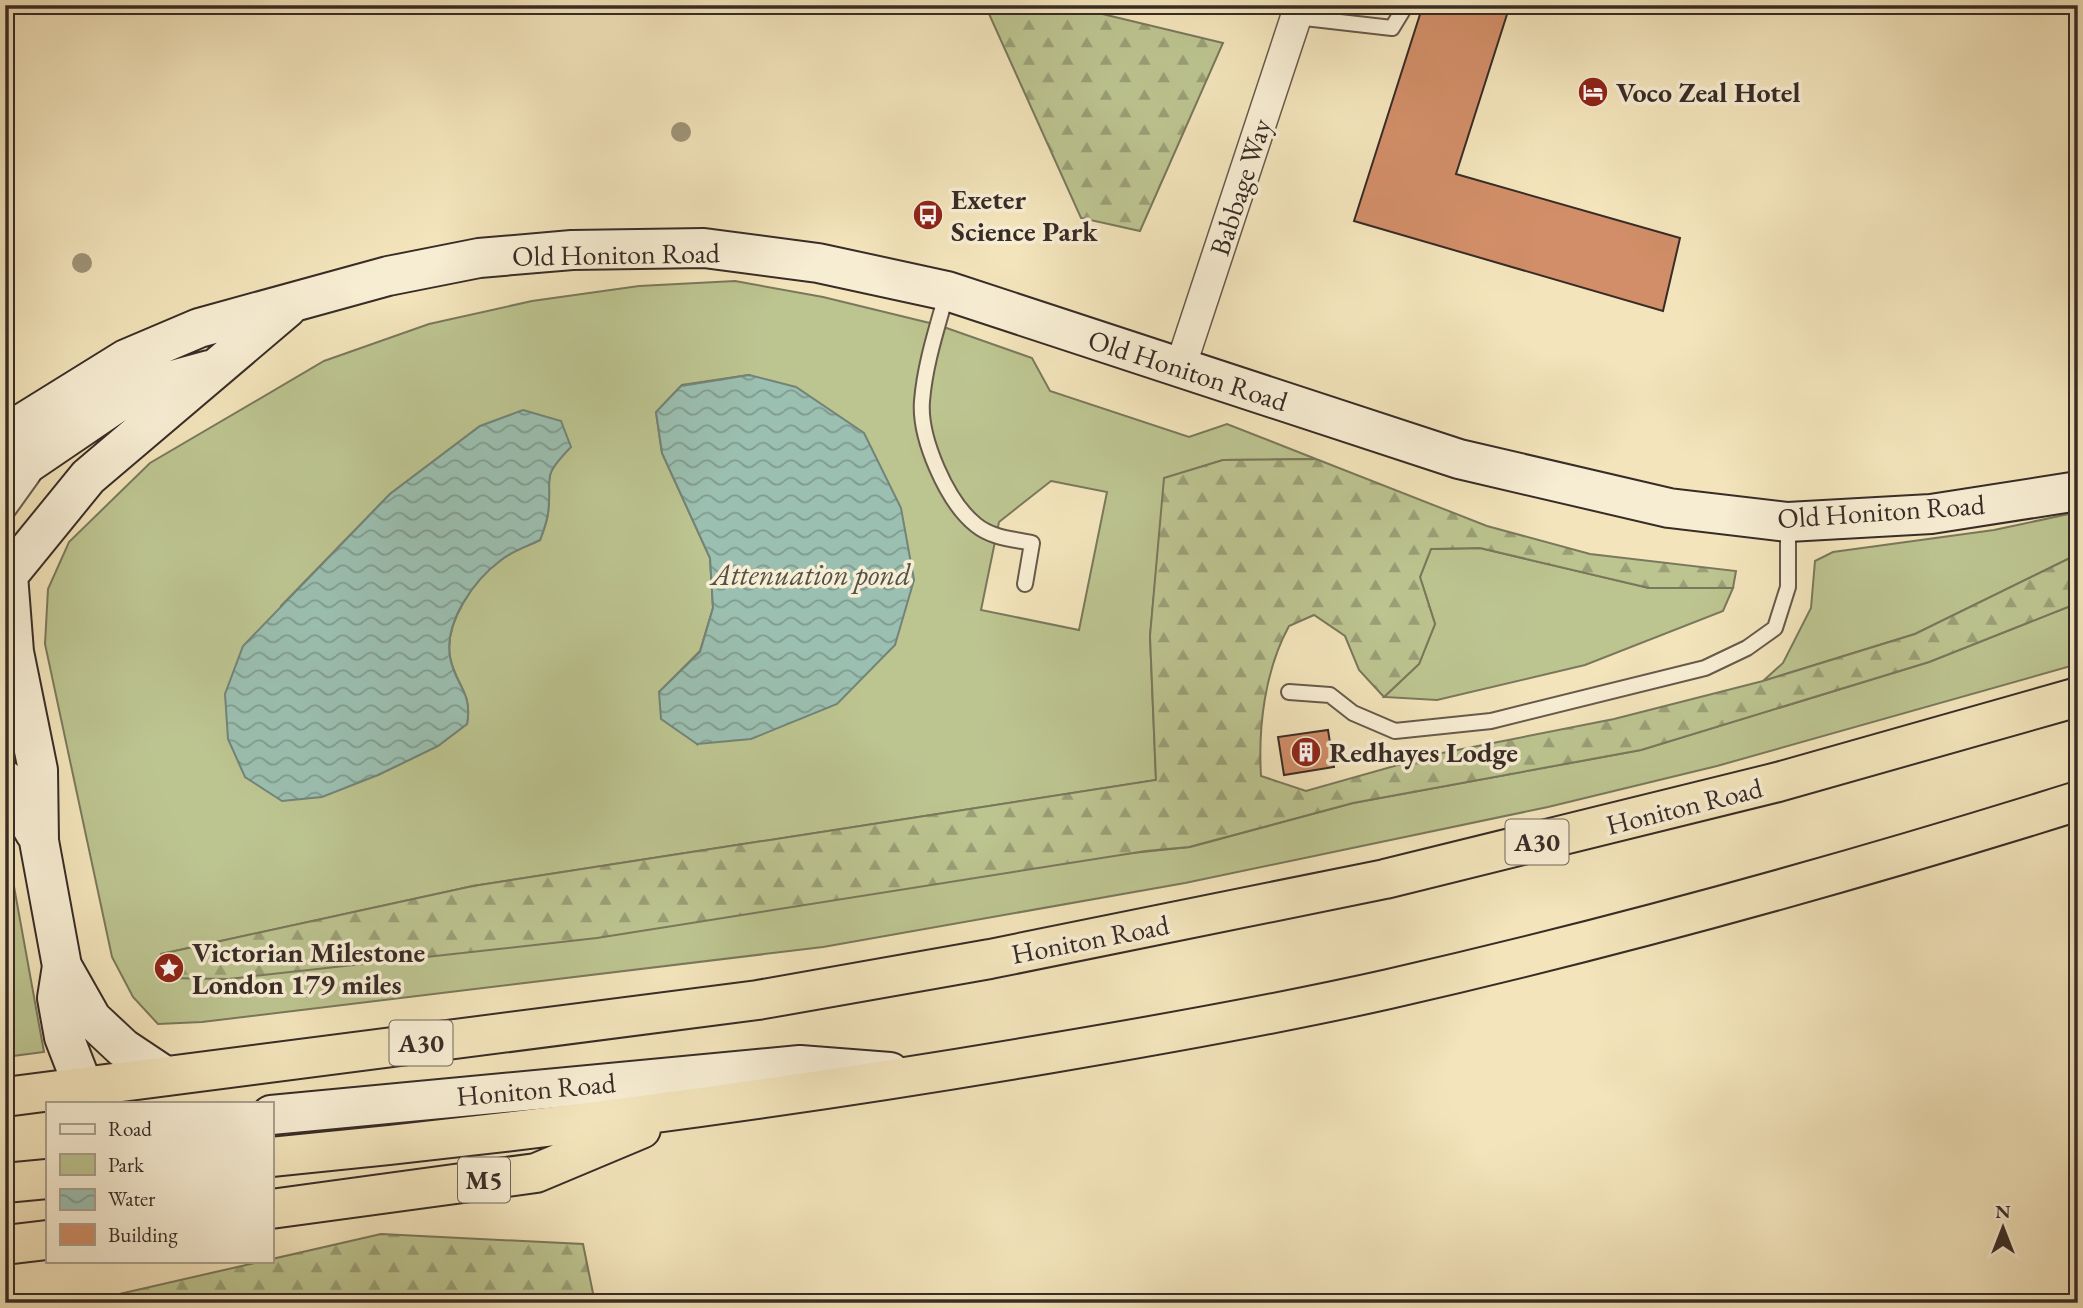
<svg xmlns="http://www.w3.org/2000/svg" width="2083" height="1308" font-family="'EB Garamond',serif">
<defs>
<pattern id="forest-firs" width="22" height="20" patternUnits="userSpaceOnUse" patternTransform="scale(1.75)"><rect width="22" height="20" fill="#bcc490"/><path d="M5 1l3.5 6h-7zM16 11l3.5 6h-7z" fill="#9a9f76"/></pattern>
<pattern id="water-waves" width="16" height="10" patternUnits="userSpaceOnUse" patternTransform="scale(1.75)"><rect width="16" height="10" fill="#9bbfb0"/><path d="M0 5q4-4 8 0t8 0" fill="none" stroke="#7f9b8f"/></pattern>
</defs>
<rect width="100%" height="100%" fill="#f3e4bb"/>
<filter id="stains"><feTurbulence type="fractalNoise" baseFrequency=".00286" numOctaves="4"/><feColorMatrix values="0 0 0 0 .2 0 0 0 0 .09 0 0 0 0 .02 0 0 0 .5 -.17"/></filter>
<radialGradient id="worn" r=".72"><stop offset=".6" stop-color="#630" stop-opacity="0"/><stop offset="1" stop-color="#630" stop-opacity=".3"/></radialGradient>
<path fill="#bcc490" stroke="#7a785c" stroke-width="2" fill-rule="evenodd" d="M735 281 823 297 938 325 1032 358 1050 391 1189 437 1227 424 1316 459 1223 460 1165 478 1150 636 1156 780 473 886 161 954 1190 847 1353 803 1641 750 1929 662 2078 603V664L1717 766 1548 807 1185 883 823 947 202 1022 158 1024 133 997 112 957 45 644 48 589 69 542 150 463 324 361 429 324 532 301 639 286ZM749 375 697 744 659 692 700 651 713 608 710 558 662 453 656 412 682 385ZM480 426 570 447C539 480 553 475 548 513 547 522 543 532 540 540 528 546 512 551 501 560 474 580 444 622 450 657 455 684 473 693 467 724L438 746 378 775 281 606 390 494ZM1051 481 1107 492 1079 630 981 610 999 522Z
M2078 512V554L1915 634 1763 681 1783 663 1811 608 1815 561 1833 552 1994 530Z
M1480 548 1649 588H1733L1723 611 1585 665 1437 700 1384 697 1419 664 1435 624 1420 577 1431 549Z
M5 837 44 1052 5 1057Z"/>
<path fill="url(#forest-firs)" stroke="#7a785c" stroke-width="2" d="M985 5H1065L1223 43 1140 231 1081 218Z
M1316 459 1487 526 1590 554 1736 571 1733 588H1649L1480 548 1431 549 1420 577 1435 624 1419 664 1384 697 1359 670 1345 636 1314 615 1289 626C1265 670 1258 726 1261 776L1306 791 1437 754 1614 719 1763 681 1915 634 2078 554V603L1929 662 1641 750 1353 803 1189 847 1146 851 597 938 228 979 165 978 161 954 473 886 1156 780 1150 636 1164 478 1223 460Z
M381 1234 583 1244 595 1303H80Z"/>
<path fill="url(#water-waves)" stroke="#738479" stroke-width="2" d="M749 375 796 387 864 433 901 508 914 580 895 645 837 704 751 739 697 744 661 719 659 692 700 652 713 608 710 558 662 453 656 412 681 386Z
M523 410 561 421 571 447C539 480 553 475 548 513 547 522 543 532 540 540 528 546 512 551 501 560 474 580 444 622 450 657 455 686 473 691 467 724L438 746 378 775 322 797 282 801 245 777 228 739 225 694 243 646 390 494 480 426Z"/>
<path fill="#d18e68" stroke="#382c27" stroke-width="2" d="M1423 5H1510L1456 174 1680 238 1663 311 1354 221Z
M1328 730 1334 767 1284 775 1278 737Z"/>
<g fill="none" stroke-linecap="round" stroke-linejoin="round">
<g stroke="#675a4c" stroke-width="18">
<path id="lane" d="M1296 17 1392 28 1406 5
M947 292C937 328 925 364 922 401 919 438 947 502 976 525 992 538 1012 539 1032 543L1025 584
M5 515 33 476
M1289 692 1330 695 1353 713 1395 731 1491 721 1705 668 1747 648 1775 628 1788 587V523"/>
</g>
<g stroke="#675a4c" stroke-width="33">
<path id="street" d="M1180 368 1300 5"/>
</g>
<g stroke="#382c27" stroke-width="42">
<path id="secondary" d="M5 434 126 359 199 328 388 276 479 258 572 250 704 248 818 263 947 291 1459 459 1669 508 1788 522 1931 514 2078 491
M5 479 136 390 209 370
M8 575 14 652 38 770 39 841 62 966 57 998 64 1037 83 1086 97 1103
M5 579 88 477 287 308
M5 780 35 833
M62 966 92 1019 123 1048 165 1076
M271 1115 800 1065 890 1072"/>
</g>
<g stroke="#382c27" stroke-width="42">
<path id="highway" d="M5 1097 758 1000 990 959 1385 879 1778 782 2078 697
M271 1157C533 1132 793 1097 1052 1053 1165 1034 1278 1014 1389 989 1621 936 1851 872 2078 801
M5 1183 47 1179
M271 1209 536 1173 641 1129
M5 1245 47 1240"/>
</g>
<use href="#lane" stroke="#f7edd3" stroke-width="14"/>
<use href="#street" stroke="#f7edd3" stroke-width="30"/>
<use href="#secondary" stroke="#f7edd3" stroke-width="38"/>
<use href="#highway" stroke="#f3e4bb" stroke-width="38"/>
</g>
<g fill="#9e9478">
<circle cx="681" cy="132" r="10"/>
<circle cx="82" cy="263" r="10"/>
</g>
<defs>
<g id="hotel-disc" transform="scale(1.575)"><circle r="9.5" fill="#8f2418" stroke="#f7edd3"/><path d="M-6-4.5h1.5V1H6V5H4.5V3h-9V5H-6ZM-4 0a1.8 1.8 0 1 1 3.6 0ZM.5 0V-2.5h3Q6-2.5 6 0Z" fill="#fff"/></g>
<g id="bus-disc" transform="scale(1.575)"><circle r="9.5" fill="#8f2418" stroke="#f7edd3"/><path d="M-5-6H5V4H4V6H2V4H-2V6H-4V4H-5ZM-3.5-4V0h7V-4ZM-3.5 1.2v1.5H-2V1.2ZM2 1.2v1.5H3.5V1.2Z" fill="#fff"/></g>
<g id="building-disc" transform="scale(1.575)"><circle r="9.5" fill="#8f2418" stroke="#f7edd3"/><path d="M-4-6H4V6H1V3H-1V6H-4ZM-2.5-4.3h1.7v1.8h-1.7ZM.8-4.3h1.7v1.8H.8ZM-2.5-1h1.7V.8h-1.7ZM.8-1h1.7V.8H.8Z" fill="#fff"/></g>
<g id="sight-disc" transform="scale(1.575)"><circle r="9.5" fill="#8f2418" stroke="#f7edd3"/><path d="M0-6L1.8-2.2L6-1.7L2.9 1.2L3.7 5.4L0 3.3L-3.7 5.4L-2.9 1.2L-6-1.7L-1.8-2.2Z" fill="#fff"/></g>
</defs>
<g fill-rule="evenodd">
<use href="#hotel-disc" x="1593" y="92"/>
<use href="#bus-disc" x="928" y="215"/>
<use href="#building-disc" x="1306" y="752"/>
<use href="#sight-disc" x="169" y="968"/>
</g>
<g text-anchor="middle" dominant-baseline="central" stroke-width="7" stroke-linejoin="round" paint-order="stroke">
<g fill="#f7edd3" stroke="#71665b" stroke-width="2">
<rect x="1505.5" y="819.5" width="63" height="45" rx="5"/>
<rect x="389.5" y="1020.5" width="63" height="45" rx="5"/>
<rect x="458" y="1157.5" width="52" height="45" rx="5"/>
</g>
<g font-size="26" font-weight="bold" fill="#382c27">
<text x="1537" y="842">A30</text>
<text x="421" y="1043">A30</text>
<text x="484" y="1180">M5</text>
</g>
<g font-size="28" font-weight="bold" fill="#382c27" stroke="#f7edd3" text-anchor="start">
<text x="1616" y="92">Voco Zeal Hotel</text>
<text x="951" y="199">Exeter<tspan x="951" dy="32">Science Park</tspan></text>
<text x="1329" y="752">Redhayes Lodge</text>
<text x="192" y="952">Victorian Milestone<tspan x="192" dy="32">London 179 miles</tspan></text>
</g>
<g font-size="28" fill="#382c27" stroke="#f7edd3">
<text transform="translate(1240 187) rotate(-72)">Babbage Way</text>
<text transform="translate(616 254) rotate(-1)">Old Honiton Road</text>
<text transform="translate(1188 370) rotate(18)">Old Honiton Road</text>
<text transform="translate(1881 511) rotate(-4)">Old Honiton Road</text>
<text transform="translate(1684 806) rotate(-14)">Honiton Road</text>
<text transform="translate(1090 939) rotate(-11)">Honiton Road</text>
<text transform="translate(536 1089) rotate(-5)">Honiton Road</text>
</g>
<g font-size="30" font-style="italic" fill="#515149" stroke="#f7edd3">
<text x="811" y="574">Attenuation pond</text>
</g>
</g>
<rect width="2083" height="1308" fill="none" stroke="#f3e4bb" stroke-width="28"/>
<rect x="7" y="7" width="2069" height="1294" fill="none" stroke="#382c27" stroke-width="3.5"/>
<rect x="14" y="14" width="2055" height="1280" fill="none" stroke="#382c27" stroke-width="2"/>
<rect x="46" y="1102" width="228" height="161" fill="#f7edd3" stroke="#aba08e" stroke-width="2"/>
<rect x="60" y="1124" width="35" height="10" fill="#f7edd3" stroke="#aba08e" stroke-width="2"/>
<text x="108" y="1136" font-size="21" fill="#382c27">Road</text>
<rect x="60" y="1154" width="35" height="21" fill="#bcc490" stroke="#aba08e" stroke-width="2"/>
<text x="108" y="1172" font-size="21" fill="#382c27">Park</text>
<rect x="60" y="1189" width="35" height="21" fill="url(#water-waves)" stroke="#aba08e" stroke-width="2"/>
<text x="108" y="1206" font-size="21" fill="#382c27">Water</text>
<rect x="60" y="1224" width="35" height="21" fill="#d18e68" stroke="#aba08e" stroke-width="2"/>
<text x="108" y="1242" font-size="21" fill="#382c27">Building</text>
<g transform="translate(2003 1228)" stroke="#f7edd3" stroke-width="5" paint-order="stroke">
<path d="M0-5L12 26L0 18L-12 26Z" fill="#382c27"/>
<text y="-10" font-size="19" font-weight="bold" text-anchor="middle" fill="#382c27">N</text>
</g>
<rect width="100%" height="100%" filter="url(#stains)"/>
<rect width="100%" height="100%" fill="url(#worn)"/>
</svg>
